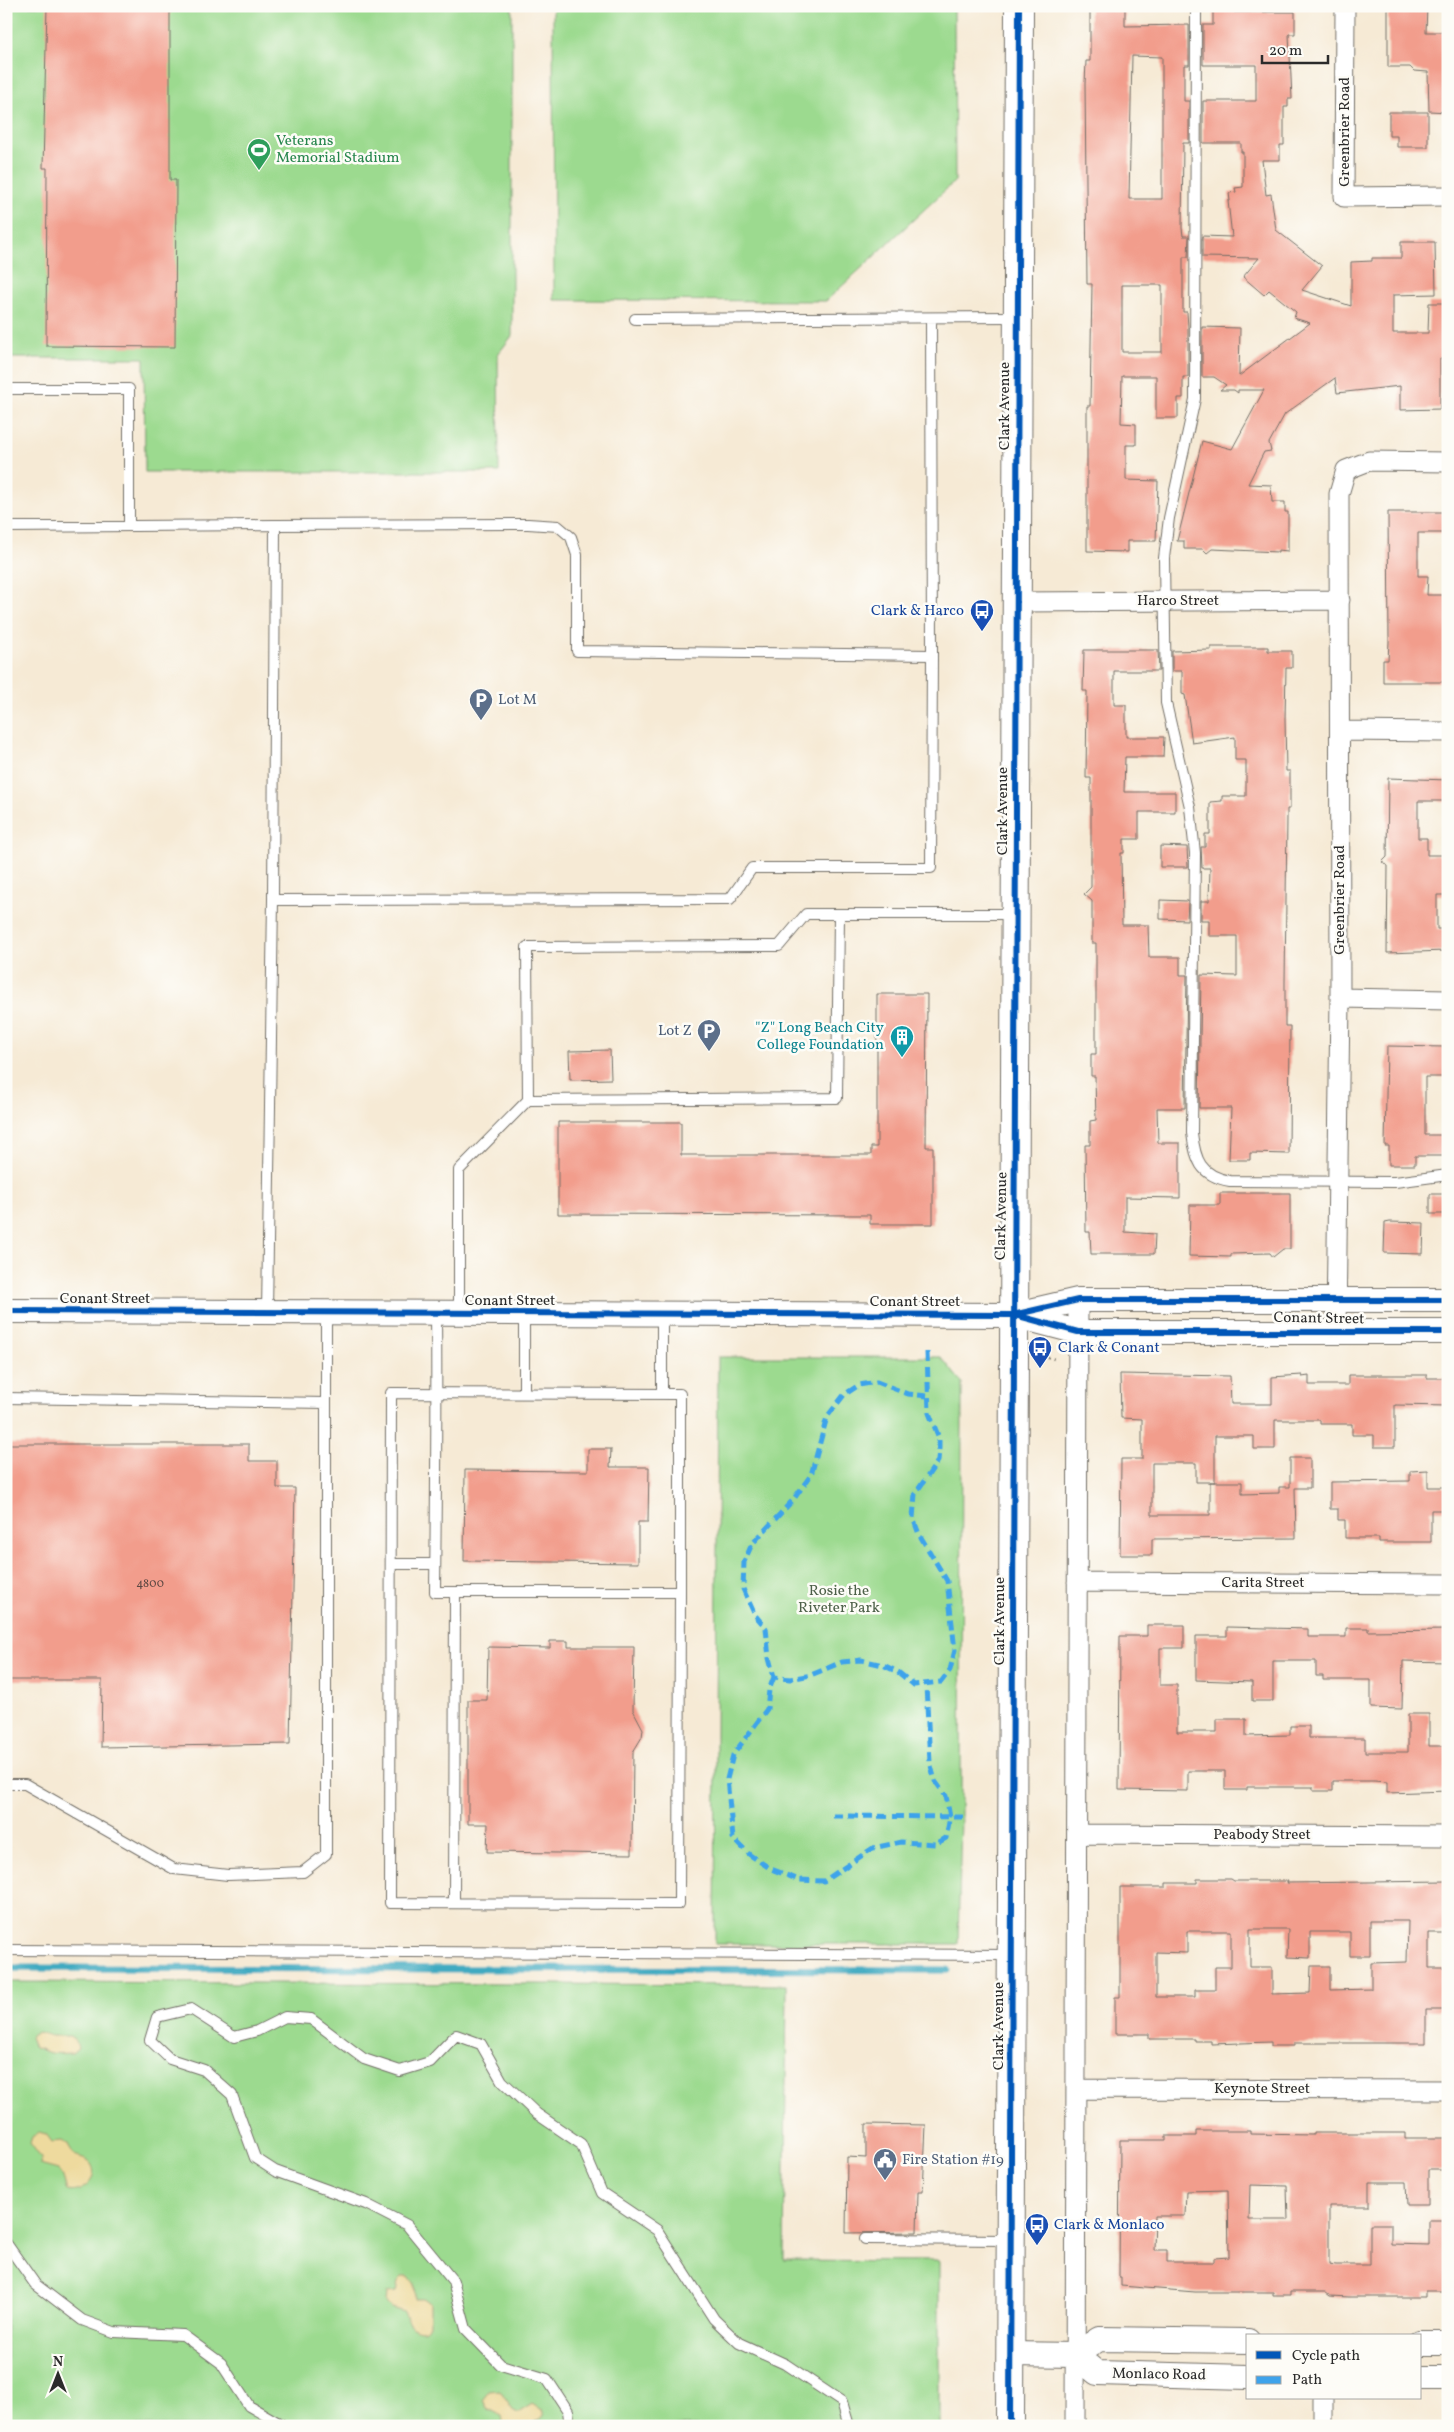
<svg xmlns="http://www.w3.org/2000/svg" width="1454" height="2432" font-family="Vollkorn,serif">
<rect width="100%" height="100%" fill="#fdfcf7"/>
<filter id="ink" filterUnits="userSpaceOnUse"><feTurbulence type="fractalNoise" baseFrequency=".02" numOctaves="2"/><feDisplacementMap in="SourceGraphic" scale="10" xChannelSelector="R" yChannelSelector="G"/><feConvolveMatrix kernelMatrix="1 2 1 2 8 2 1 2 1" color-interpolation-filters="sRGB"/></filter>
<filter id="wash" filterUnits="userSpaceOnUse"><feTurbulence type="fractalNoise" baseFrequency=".0096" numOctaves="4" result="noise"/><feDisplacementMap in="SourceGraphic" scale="20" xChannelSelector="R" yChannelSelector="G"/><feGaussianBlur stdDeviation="1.12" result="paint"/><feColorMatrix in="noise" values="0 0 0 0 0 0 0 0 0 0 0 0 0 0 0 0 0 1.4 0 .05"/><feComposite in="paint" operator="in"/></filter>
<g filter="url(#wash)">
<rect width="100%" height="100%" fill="#f6ead5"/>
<path fill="#9cda8f" stroke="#64825d" d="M6 6H512V336L498 354 499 472H145L144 358H6Z
M553 6H954L955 181 826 301 554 300Z
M718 1357H941L962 1383 961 1817 958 1944H715Z
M6 1982 787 1985 784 2260 939 2261V2426H6Z"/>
<path fill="#eeda9e" stroke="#8c8264" d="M38 2032 51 2036H70L76 2041 78 2048 72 2053C67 2053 56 2054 51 2053 45 2052 41 2048 34 2048L30 2038 32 2035Z
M39 2132 46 2134 52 2142 61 2141 68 2144 73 2155C79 2159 86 2158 91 2164 101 2179 80 2195 67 2191L63 2177 58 2170 40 2165 41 2158 30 2143 32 2137Z
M402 2277H409L414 2284 415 2299H425L430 2303V2325L424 2330C412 2331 408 2321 404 2312L391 2308 386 2303 387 2293 396 2292 398 2281Z
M500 2390 514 2411 518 2413 532 2404 543 2411V2417L530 2426H499L503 2421 502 2416 487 2408 483 2399 489 2391Z"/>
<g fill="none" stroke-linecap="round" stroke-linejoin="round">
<path stroke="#41aac1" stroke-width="7" d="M6 1968 947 1970"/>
</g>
<g id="blocks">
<path fill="#f29d8c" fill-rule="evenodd" d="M47 6H170V180H176L175 347 46 346 47 168H43Z
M1090 6H1125V26L1189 25V65H1184V101H1189V143H1183L1182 228 1183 236H1189L1188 257H1183V312H1187L1188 327V377H1183V398H1178V418H1156V376H1122L1121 423 1136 424V445H1126V480L1158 481 1156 541H1127V552L1087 551V406H1090L1092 284H1087L1085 84 1086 61H1090ZM1132 56 1162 57V199H1129ZM1122 285H1162V352H1122Z
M1213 6H1234V12H1295V34H1289L1292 99H1288V107H1284V145H1280V160H1262L1266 195 1271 194 1276 230 1322 266 1302 290 1351 306V262L1372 261V258H1401V242H1435L1436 294 1393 295V333H1428L1429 303H1448V360L1440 359V409L1400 410V386L1337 393 1335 378 1285 414 1269 443 1271 451 1264 452 1248 484 1271 485 1272 502H1285V512H1288V551L1278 550V552L1212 549 1207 553 1203 549H1184V541H1177L1202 441 1232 449 1264 390H1238V393L1234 390H1220L1226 385 1214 377H1202V327L1240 328 1239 376 1310 323 1294 318 1296 312 1269 290 1264 295 1243 277 1259 258 1202 257V236L1232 237 1228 201H1230L1229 193 1236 192 1235 188 1243 187V152H1241V143H1203V101H1256V65H1203V25H1213Z
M1388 6H1427L1426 32H1448V112L1429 111 1428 72 1414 71 1410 67H1388Z
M1389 112H1428V147H1397V136H1389Z
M1388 512H1448V533H1418V576H1428L1427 595H1448V682H1383V660H1388L1389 642Z
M1211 647H1268V651H1292V668H1286L1285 719 1286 771H1290V809H1287V817L1285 982V1026H1290L1289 1154 1250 1153V1160H1229L1231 1108H1199L1201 975 1237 976V936H1209V920H1201V901H1209L1210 868H1202L1201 847H1205V834H1210V802L1222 801V796H1246V760H1235V737L1192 743 1185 695 1182 694V671H1172V651L1211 650Z
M1084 650H1158L1159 671H1114V705H1126V737H1164L1163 757H1125L1124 792H1175V812H1139V839H1124V853H1121L1122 925H1148L1149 957H1180V975H1187L1185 1108H1157L1158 1143H1180V1198L1125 1197V1232L1155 1234 1154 1254H1091L1090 1232H1086L1085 1145H1090V1121L1096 1120 1095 1076H1091V1054H1096V943H1092V901L1084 894 1091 887V778H1086L1087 691H1083Z
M1388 778 1448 780V801H1418V838H1427V855H1444V858H1448V895H1437V929H1447L1446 951 1387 953 1388 866 1382 862 1387 857Z
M1160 846 1187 847 1188 867H1160Z
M1160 900 1188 901 1187 920 1160 919Z
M877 994H927L926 1147H933V1224H870V1215L558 1214V1122H681V1155H871V1147H877Z
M1387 1046 1446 1047V1077H1425V1135H1448V1156H1415V1165H1389V1146H1385Z
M610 1050 611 1079 570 1080 569 1051Z
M1220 1193H1290V1249H1283L1273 1257 1270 1253 1231 1254V1257L1189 1256 1190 1205H1220Z
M1430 1194H1448V1214H1430Z
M1390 1222 1424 1223 1423 1254 1384 1253 1385 1223Z
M1120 1374 1230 1376 1231 1404H1272V1377L1302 1375V1377L1309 1376V1385H1348V1375H1427V1378H1448V1406L1395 1405V1447H1374V1435H1352V1424H1320V1420H1275V1449H1254V1436H1215V1482H1196V1463H1152V1515H1210V1482H1242V1494L1279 1493V1487H1290V1458H1310V1488H1295L1296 1538 1152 1539V1555H1120L1121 1459H1142V1419L1121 1418Z
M6 1444H249V1461H277V1488H295L290 1744 101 1747 102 1680H6Z
M588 1449H611L610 1467H649L648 1522H638V1563L464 1561 465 1470 588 1471Z
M1428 1470V1487H1448V1510H1431V1542H1379V1538H1345V1520H1338V1509H1330V1482L1410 1481V1471Z
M1147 1625H1184V1648H1160V1685H1177V1732H1217V1719H1246V1736L1290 1735V1726H1309V1738H1365V1752H1408V1714H1429V1746H1448V1791L1387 1793V1782L1374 1781H1333V1791H1313V1787H1247V1790H1225V1771H1188V1791L1119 1790 1120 1636H1147Z
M1227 1627 1308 1629V1637H1346V1628H1368V1631L1448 1630V1662L1403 1661 1402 1709 1371 1708V1680H1323V1676H1316V1661H1273V1701H1252V1682L1196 1680V1636H1227Z
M550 1641H568V1647H634L633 1710 643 1729 642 1737 633 1752 632 1854 487 1852 488 1824H468V1700H487L488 1647 550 1648Z
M1197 1879H1231L1234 1881H1288L1287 1883 1448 1881V1933H1429V1968H1448V2010H1426V2043H1294V2046H1271V2042L1211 2044V2041H1195V2039H1149V2034H1115V1997H1120V1887H1166V1883H1197ZM1370 1921H1408L1407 1962 1371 1963V1989L1330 1990V1966H1311L1310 1993 1272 1994V1967H1250V1929H1288L1287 1957 1310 1958V1932H1350V1956H1370ZM1187 1931H1231V1967H1215V1990H1195V1997H1156V1952L1187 1953Z
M866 2124 926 2125 923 2192H918L917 2232 846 2233 847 2157 866 2158Z
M1196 2131H1250V2134L1313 2135V2133H1405V2138H1448V2170H1428V2205H1407L1406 2182H1369V2206H1329V2264L1336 2265H1370V2224H1391V2244L1429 2245V2220H1448V2291H1425V2297H1349L1330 2296 1325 2292H1290V2295H1273V2292H1195L1121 2286V2277H1119L1120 2140H1166V2136H1196ZM1250 2185 1287 2186 1288 2220H1249ZM1228 2190 1229 2257 1214 2258V2262H1167V2250H1154L1155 2216H1185L1186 2191Z"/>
</g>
</g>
<g filter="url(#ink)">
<use href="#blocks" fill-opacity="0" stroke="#726e66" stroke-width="1"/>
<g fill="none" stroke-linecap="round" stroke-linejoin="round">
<g stroke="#726e66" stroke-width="12">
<path id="service" d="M1196 6 1195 399 1169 518 1164 558 1166 703 1190 807 1195 853 1192 1133C1195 1159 1200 1176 1230 1181L1395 1182 1448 1175
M635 319 1016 317
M6 389H129V526
M6 527 275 525
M273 900 730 899 752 868H931L932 655
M528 1100 837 1098 839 914
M326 1312V1403
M267 1313 273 900 275 525 528 524 558 526 571 537 577 555V651L932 655 931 318
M436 1313C437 1406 436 1499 435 1592H680V1394C583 1394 487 1393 391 1393L390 1903 679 1904 680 1592
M459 1313V1170L528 1100 527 947 779 946 806 914H1014
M524 1313V1393
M662 1314V1394
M6 1398 326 1403V1854L303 1872 228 1875 174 1869 25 1784H6
M391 1564H435
M454 1903 455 1592
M6 1950 1010 1955
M865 2239 1009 2240
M6 2243 35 2284 82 2320 114 2332 183 2335 221 2363 249 2406 284 2426
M570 2426 568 2411 547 2379 501 2365 466 2329 453 2281 407 2225 366 2204 275 2171 255 2158 232 2095 204 2070 170 2059 150 2040 157 2017 191 2009 234 2037 257 2031 285 2017 311 2019 364 2059 400 2071 430 2062 456 2035 481 2044 502 2081 537 2114 581 2144 602 2193 657 2230 714 2319 739 2343 785 2364 842 2402 849 2426"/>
</g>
<g stroke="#726e66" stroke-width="21">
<path id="minor" d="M1345 6 1344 197 1448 196
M1017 602 1340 600
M1340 731 1448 732
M1340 998 1448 1000
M1336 1331 1340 998 1339 494 1346 470 1369 461 1448 462
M1077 1582 1448 1584
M1077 1834 1448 1836
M1076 2089 1448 2090
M1075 2426 1078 1300
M1323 2426V2398"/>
</g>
<g stroke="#726e66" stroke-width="26">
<path id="tertiary" d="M6 1311 1013 1315 1078 1300H1448
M1017 1316 1078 1332H1448
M1420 2343H1448
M1010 2354 1075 2355
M1075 2355 1097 2373 1248 2377
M1075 2355 1099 2339 1248 2341
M1420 2378H1448"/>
</g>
<g stroke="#726e66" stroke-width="30">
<path id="secondary" d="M1010 2426 1019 6"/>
</g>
<path stroke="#726e66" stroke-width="3" stroke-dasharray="1 4" stroke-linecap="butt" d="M1048 1357 1057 1360"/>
<use href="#service" stroke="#fff" stroke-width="10"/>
<use href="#minor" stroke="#fff" stroke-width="19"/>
<use href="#tertiary" stroke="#fff" stroke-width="24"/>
<use href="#secondary" stroke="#fff" stroke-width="28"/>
<path stroke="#3ea3eb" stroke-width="5" stroke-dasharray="10 5" stroke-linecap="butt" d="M927 1352 929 1413 939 1438V1448L938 1461 915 1494 913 1518 919 1534 947 1581 955 1650 950 1670 941 1682 914 1685 898 1672 883 1665 861 1660 842 1662 811 1675 790 1679 774 1677 769 1658 766 1628 755 1615 743 1589 744 1562 752 1544 793 1500 811 1475 827 1417 844 1395 859 1385 877 1382 908 1394 927 1396
M774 1677 769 1690 767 1709 733 1755 727 1779 733 1838 750 1855 771 1869 799 1880 824 1881 873 1848 901 1842 936 1844 946 1838 950 1817 946 1796 935 1781 930 1762 926 1685
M833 1816 965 1817"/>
<g stroke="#fdfcf7" stroke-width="9">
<path id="cycleway" d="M6 1311 1013 1315 1078 1300H1448
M1015 1315 1078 1332H1448
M1010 2426 1019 6"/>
</g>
<use href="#cycleway" stroke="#0057b8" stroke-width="6"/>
</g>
</g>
<defs>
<g id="stadium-pin" transform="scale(1.25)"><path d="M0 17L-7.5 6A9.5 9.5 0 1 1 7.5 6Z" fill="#2e9e5b" stroke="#fdfcf7"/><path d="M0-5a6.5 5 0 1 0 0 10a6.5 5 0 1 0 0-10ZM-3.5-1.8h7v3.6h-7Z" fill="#fff"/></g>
<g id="bus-pin" transform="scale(1.25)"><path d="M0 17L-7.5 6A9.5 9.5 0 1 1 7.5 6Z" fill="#1a4fb4" stroke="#fdfcf7"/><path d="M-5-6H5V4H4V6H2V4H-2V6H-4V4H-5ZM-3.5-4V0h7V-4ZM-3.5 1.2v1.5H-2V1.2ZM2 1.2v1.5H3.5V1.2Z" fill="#fff"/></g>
<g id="parking-pin" transform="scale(1.25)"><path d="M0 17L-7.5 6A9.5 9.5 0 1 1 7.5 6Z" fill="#5c6f8a" stroke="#fdfcf7"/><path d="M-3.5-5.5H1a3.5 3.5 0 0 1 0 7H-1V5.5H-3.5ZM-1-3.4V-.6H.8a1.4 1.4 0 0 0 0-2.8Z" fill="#fff"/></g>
<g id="building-pin" transform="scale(1.25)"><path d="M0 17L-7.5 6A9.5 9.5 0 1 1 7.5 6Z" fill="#0f9aa8" stroke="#fdfcf7"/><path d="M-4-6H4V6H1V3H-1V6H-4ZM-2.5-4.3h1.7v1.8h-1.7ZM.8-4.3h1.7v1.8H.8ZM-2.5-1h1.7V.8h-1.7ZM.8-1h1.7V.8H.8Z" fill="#fff"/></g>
<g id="civic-pin" transform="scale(1.25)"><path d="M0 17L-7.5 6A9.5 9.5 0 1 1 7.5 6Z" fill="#5c6f8a" stroke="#fdfcf7"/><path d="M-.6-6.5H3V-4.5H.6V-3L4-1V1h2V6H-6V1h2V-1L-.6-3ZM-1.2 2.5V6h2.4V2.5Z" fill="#fff"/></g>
</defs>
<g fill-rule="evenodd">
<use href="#stadium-pin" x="259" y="150"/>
<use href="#bus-pin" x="982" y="611"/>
<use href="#parking-pin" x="481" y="700"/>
<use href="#parking-pin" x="709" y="1031"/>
<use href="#building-pin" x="902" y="1037"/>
<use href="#bus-pin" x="1040" y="1348"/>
<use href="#civic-pin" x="885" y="2160"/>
<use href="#bus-pin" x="1037" y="2225"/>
</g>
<g text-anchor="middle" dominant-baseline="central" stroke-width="5" stroke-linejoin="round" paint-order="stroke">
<g font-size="12" fill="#5d4843">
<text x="150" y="1584">4800</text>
</g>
<g font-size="15" fill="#2b2b2b" stroke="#fdfcf7">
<text transform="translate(1345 132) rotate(-90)">Greenbrier Road</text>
<text transform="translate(1005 406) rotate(-90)">Clark Avenue</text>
<text x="1178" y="601">Harco Street</text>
<text transform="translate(1003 811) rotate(-90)">Clark Avenue</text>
<text transform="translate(1340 900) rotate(-90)">Greenbrier Road</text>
<text transform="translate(1002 1216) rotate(-89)">Clark Avenue</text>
<text x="105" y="1299">Conant Street</text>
<text x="510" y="1301">Conant Street</text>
<text x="915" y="1302">Conant Street</text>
<text transform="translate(1319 1319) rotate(1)">Conant Street</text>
<text x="1263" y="1583">Carita Street</text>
<text transform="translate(1000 1621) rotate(-90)">Clark Avenue</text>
<text x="1262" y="1835">Peabody Street</text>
<text transform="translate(999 2026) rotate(-90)">Clark Avenue</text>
<text x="1262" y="2089">Keynote Street</text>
<text transform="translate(1159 2375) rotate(1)">Monlaco Road</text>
</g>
<g font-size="15" fill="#27864d" stroke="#fdfcf7" text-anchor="start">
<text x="276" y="141">Veterans<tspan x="276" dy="17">Memorial Stadium</tspan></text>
</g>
<g font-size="15" fill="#164399" stroke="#fdfcf7" text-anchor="start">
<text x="964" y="611" text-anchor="end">Clark &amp; Harco</text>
<text x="1058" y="1348">Clark &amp; Conant</text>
<text x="1054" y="2225">Clark &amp; Monlaco</text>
</g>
<g font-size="15" fill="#4e5e75" stroke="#fdfcf7" text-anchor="start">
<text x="498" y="700">Lot M</text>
<text x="692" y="1031" text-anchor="end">Lot Z</text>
<text x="902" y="2160">Fire Station #19</text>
</g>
<g font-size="15" fill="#0d838f" stroke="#fdfcf7" text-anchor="end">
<text x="884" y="1028">"Z" Long Beach City<tspan x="884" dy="17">College Foundation</tspan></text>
</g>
<g font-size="15" fill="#4d6049" stroke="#fdfcf7">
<text x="839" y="1591">Rosie the<tspan x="839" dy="17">Riveter Park</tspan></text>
</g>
</g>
<rect width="1454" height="2432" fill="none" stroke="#fdfcf7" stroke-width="25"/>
<rect x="1246" y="2334" width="175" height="65" fill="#fdfcf7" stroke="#a9a8a5"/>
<rect x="1256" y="2351" width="25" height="8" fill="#0057b8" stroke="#a9a8a5"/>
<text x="1292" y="2360" font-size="15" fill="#2b2b2b">Cycle path</text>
<rect x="1256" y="2376" width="25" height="8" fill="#3ea3eb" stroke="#a9a8a5"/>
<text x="1292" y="2384" font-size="15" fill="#2b2b2b">Path</text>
<g transform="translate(58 2374)" stroke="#fdfcf7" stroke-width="4" paint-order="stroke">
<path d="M0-4L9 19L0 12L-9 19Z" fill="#2b2b2b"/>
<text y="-8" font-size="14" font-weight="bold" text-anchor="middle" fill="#2b2b2b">N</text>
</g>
<path d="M1262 55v8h66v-8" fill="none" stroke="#2b2b2b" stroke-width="2.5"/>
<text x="1269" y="55" font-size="15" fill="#2b2b2b" stroke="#fdfcf7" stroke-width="4" paint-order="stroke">20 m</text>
</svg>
